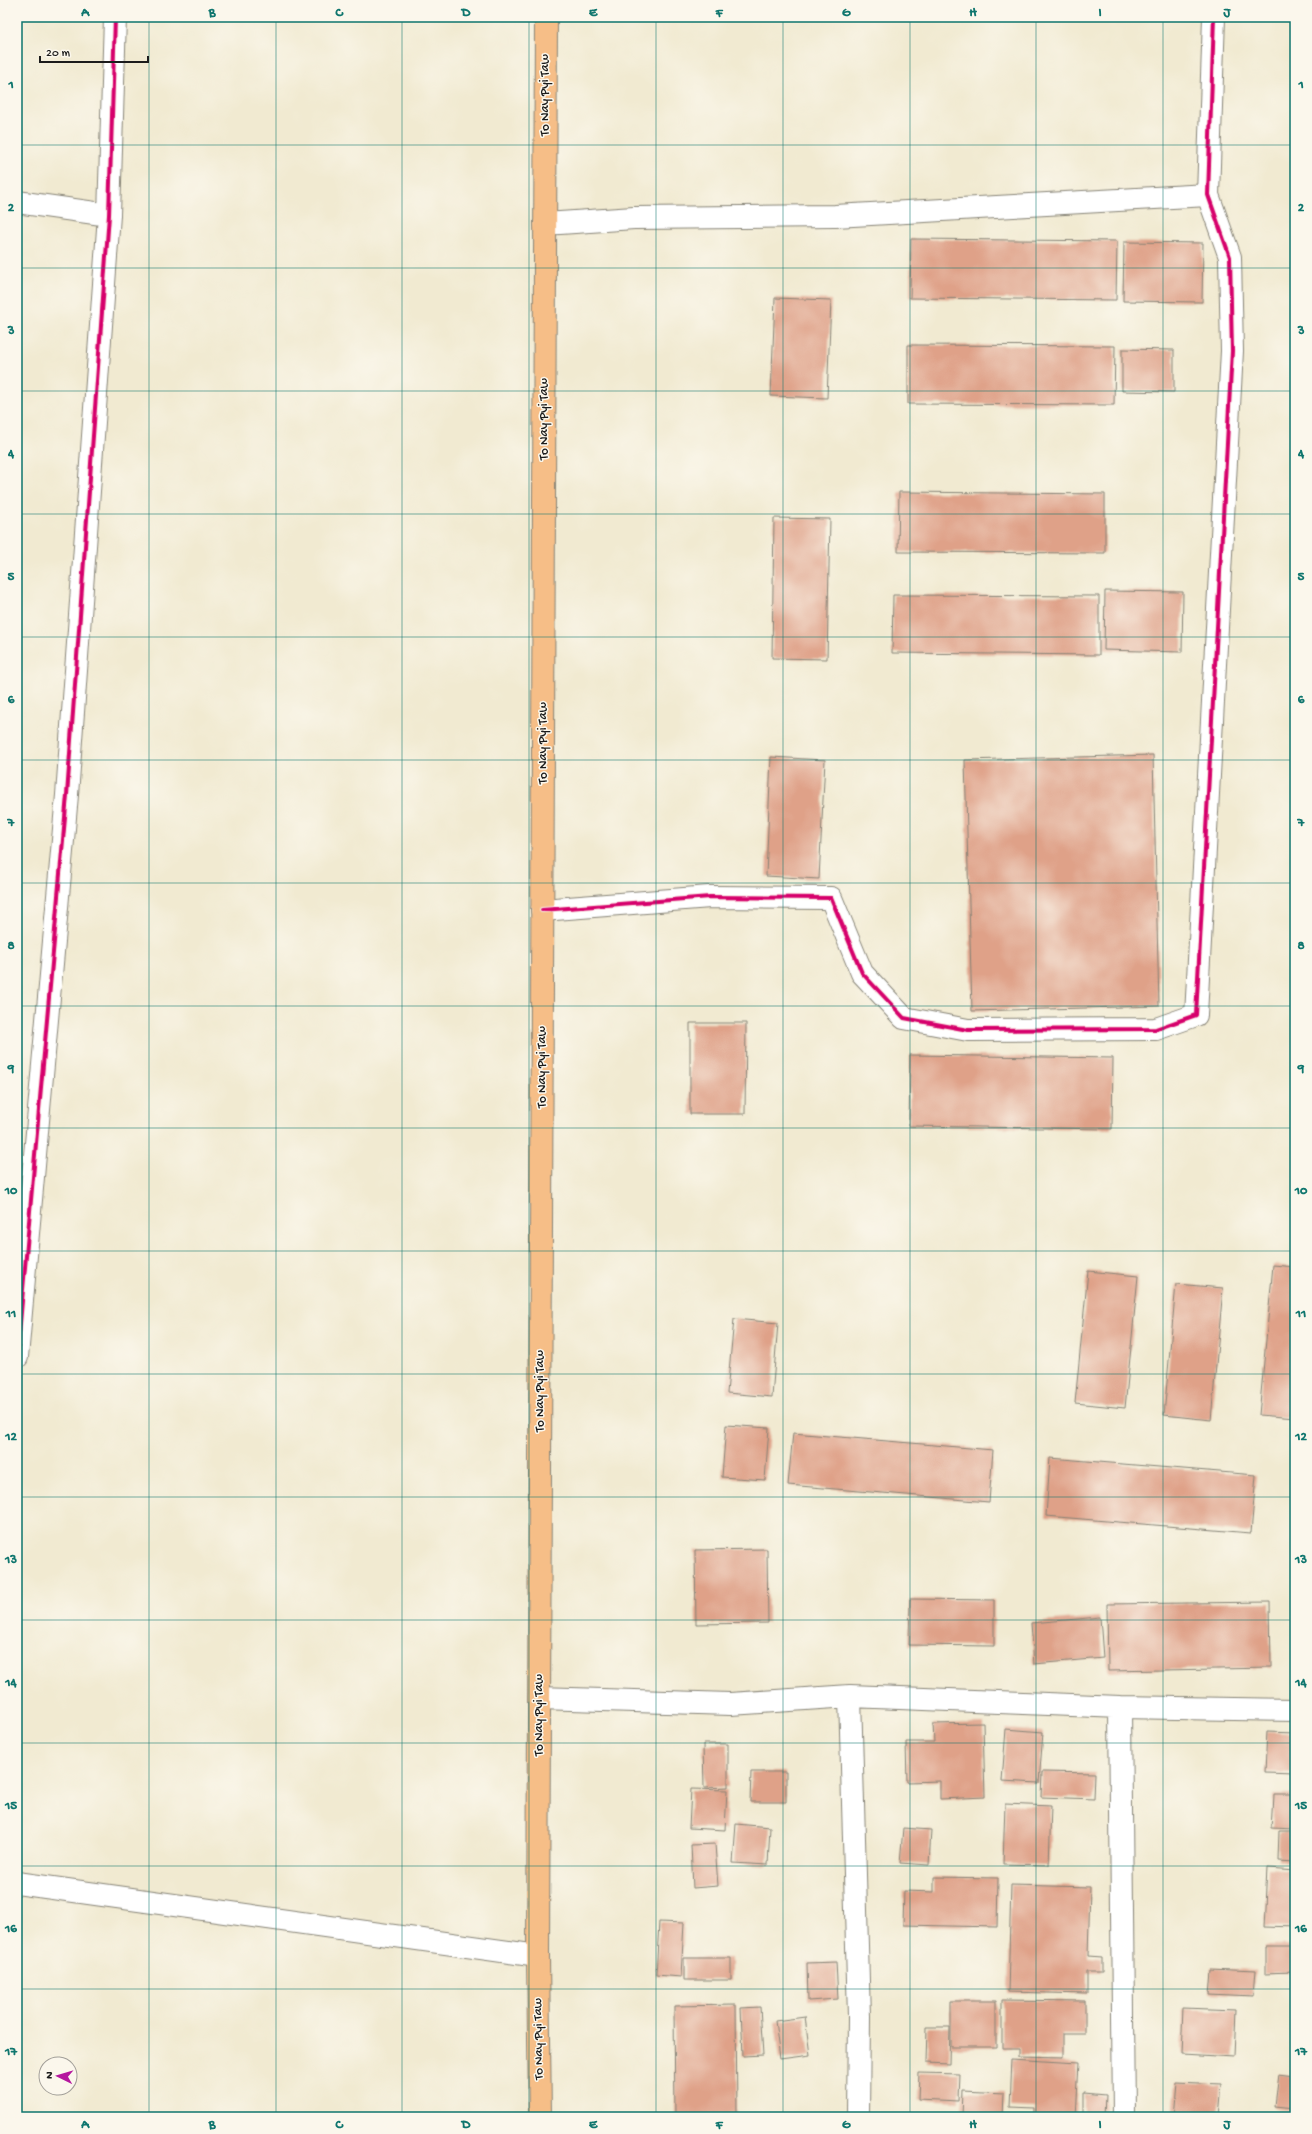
<svg xmlns="http://www.w3.org/2000/svg" width="1312" height="2134" font-family="'Gochi Hand',sans-serif">
<rect width="100%" height="100%" fill="#fbf7ec"/>
<filter id="ink" filterUnits="userSpaceOnUse"><feTurbulence type="fractalNoise" baseFrequency=".025" numOctaves="2"/><feDisplacementMap in="SourceGraphic" scale="8" xChannelSelector="R" yChannelSelector="G"/><feConvolveMatrix kernelMatrix="1 2 1 2 8 2 1 2 1" color-interpolation-filters="sRGB"/></filter>
<filter id="wash" filterUnits="userSpaceOnUse"><feTurbulence type="fractalNoise" baseFrequency=".012" numOctaves="4" result="noise"/><feDisplacementMap in="SourceGraphic" scale="16" xChannelSelector="R" yChannelSelector="G"/><feGaussianBlur stdDeviation="0.9" result="paint"/><feColorMatrix in="noise" values="0 0 0 0 0 0 0 0 0 0 0 0 0 0 0 0 0 1.4 0 .05"/><feComposite in="paint" operator="in"/></filter>
<g filter="url(#wash)">
<rect width="100%" height="100%" fill="#f1ead1"/>
<g id="blocks">
<path fill="#dfa188" d="M911 239 1117 241 1116 300 910 298Z
M1124 242 1203 243 1202 302 1123 301Z
M775 298 831 300 827 398 771 396Z
M908 345 1115 346 1114 405 908 404Z
M1122 349 1174 350V392L1122 391Z
M899 492 1105 494V553L898 552Z
M774 518 830 519 827 659 772 658Z
M1105 591 1183 592 1182 652 1104 650Z
M893 595 1099 596V655L892 653Z
M1153 755 1159 1006 972 1011 965 760Z
M771 757 825 760 819 879 766 876Z
M1293 995H1295V1027H1293Z
M690 1023H746L745 1114H690Z
M910 1055 1113 1058 1112 1129 909 1126Z
M1273 1265 1295 1267V1418L1259 1415Z
M1088 1271 1138 1276 1125 1408 1075 1403Z
M1176 1284 1223 1288 1211 1420 1164 1415Z
M734 1319 778 1323 772 1397 727 1393Z
M726 1425 769 1428 765 1480 722 1477Z
M793 1433 993 1450 989 1502 788 1485Z
M1050 1458 1256 1475 1251 1533 1046 1516Z
M767 1549 768 1623 696 1624 695 1550Z
M910 1599 994 1600V1646L909 1645Z
M1270 1602 1271 1668 1108 1671 1107 1604Z
M1100 1617 1103 1658 1034 1664 1031 1623Z
M983 1723 985 1797 940 1799V1781L907 1782 906 1742H934L933 1724Z
M1006 1729 1043 1732 1039 1783 1002 1781Z
M1267 1732 1295 1733V1773L1265 1772Z
M703 1744H728V1787L704 1788Z
M751 1772H786V1802H750Z
M1042 1772 1095 1773 1094 1799 1041 1797Z
M691 1789 727 1790 725 1830 689 1828Z
M1274 1795H1295V1829L1272 1828Z
M1005 1804 1051 1806 1049 1865 1003 1864Z
M736 1824 770 1827 768 1865 733 1863Z
M903 1828 931 1830 929 1865 900 1863Z
M1279 1831H1295V1862L1278 1861Z
M715 1844 718 1886 693 1888 691 1845Z
M1268 1868 1295 1870V1927L1265 1926Z
M934 1877 998 1878 997 1927 903 1925 904 1891 934 1892Z
M1011 1885 1090 1887 1088 1956 1102 1957V1972H1087V1994L1008 1992Z
M659 1922 684 1923 681 1977 656 1975Z
M1265 1946H1295V1973L1265 1974Z
M684 1958H731V1980H684Z
M836 1962 838 1999 808 2001 807 1963Z
M1211 1968 1255 1970 1253 1995 1209 1993Z
M1002 2000 1085 2001V2034H1063V2057L1019 2056V2048H1002Z
M951 2001H996V2047H951Z
M736 2005 737 2117H675L674 2006Z
M760 2007 763 2055 743 2056 741 2008Z
M1183 2009 1236 2011 1234 2056 1181 2053Z
M805 2017 810 2055 780 2059 775 2021Z
M927 2027H950L949 2064 926 2063Z
M1012 2059 1078 2063 1075 2117H1034V2108L1010 2107Z
M919 2073 960 2074 959 2101 918 2099Z
M1279 2074 1295 2076V2110L1275 2108Z
M1176 2083 1221 2085 1218 2117H1173Z
M963 2091 1004 2093 1003 2117H962Z
M1084 2093 1106 2095 1105 2116 1084 2115Z"/>
</g>
</g>
<g filter="url(#ink)">
<use href="#blocks" fill-opacity="0" stroke="#868376" stroke-width="1"/>
<g fill="none" stroke-linecap="round" stroke-linejoin="round">
<g stroke="#868376" stroke-width="24">
<path id="street" d="M17 202 109 215
M545 224 634 218 835 216 1208 195
M542 910 710 897 831 898 862 973 904 1018 968 1030 1156 1029 1196 1015 1232 351 1230 257 1208 195 1214 17
M17 1357 67 795 109 215 115 17
M539 1698 730 1704 850 1696
M1120 1707 1124 2117
M17 1883 538 1956
M858 2117 859 2017 850 1696 1120 1707 1295 1710"/>
</g>
<g stroke="#868376" stroke-width="24">
<path id="primary" d="M540 2117 538 1956 546 17"/>
</g>
<use href="#street" stroke="#fff" stroke-width="22"/>
<use href="#primary" stroke="#f6be87" stroke-width="22"/>
<g stroke="#fbf7ec" stroke-width="6">
<path id="cycleway" d="M542 910 710 897 831 898 862 973 904 1018 968 1030 1156 1029 1196 1015 1232 351 1230 257 1208 195 1214 17
M17 1357 67 795 109 215 115 17"/>
</g>
<use href="#cycleway" stroke="#d6006c" stroke-width="4"/>
</g>
</g>
<path fill="none" stroke="#0f766e" stroke-width="1" stroke-opacity="0.55" d="M149 17V2117M276 17V2117M402 17V2117M529 17V2117M656 17V2117M783 17V2117M910 17V2117M1036 17V2117M1163 17V2117M17 145H1295M17 268H1295M17 391H1295M17 514H1295M17 637H1295M17 760H1295M17 883H1295M17 1006H1295M17 1128H1295M17 1251H1295M17 1374H1295M17 1497H1295M17 1620H1295M17 1743H1295M17 1866H1295M17 1989H1295"/>
<g text-anchor="middle" dominant-baseline="central" stroke-width="3" stroke-linejoin="round" paint-order="stroke">
<g font-size="13" fill="#1c1c1c" stroke="#fbf7ec">
<text transform="translate(545 95) rotate(-90)">To Nay Pyi Taw</text>
<text transform="translate(544 419) rotate(-90)">To Nay Pyi Taw</text>
<text transform="translate(543 743) rotate(-90)">To Nay Pyi Taw</text>
<text transform="translate(542 1067) rotate(-90)">To Nay Pyi Taw</text>
<text transform="translate(540 1391) rotate(-90)">To Nay Pyi Taw</text>
<text transform="translate(539 1715) rotate(-90)">To Nay Pyi Taw</text>
<text transform="translate(539 2039) rotate(-91)">To Nay Pyi Taw</text>
</g>
</g>
<rect width="1312" height="2134" fill="none" stroke="#fbf7ec" stroke-width="44"/>
<g transform="translate(58 2076) rotate(275)"><circle r="19" fill="#fbf7ec" stroke="#a29f99"/>
<path d="M0-3L7 15L0 10L-7 15Z" fill="#b5179e"/>
<text y="-6" font-size="11" font-weight="bold" text-anchor="middle" fill="#1c1c1c">N</text>
</g>
<path d="M40 56v6h108v-6" fill="none" stroke="#1c1c1c" stroke-width="2"/>
<text x="46" y="56" font-size="12" fill="#1c1c1c" stroke="#fbf7ec" stroke-width="3" paint-order="stroke">20 m</text>
<rect x="22" y="22" width="1268" height="2090" fill="none" stroke="#0f766e" stroke-width="1.5"/>
<g font-size="13" text-anchor="middle" font-weight="bold" fill="#0f766e">
<text x="85" y="16">A</text>
<text x="212" y="16">B</text>
<text x="339" y="16">C</text>
<text x="466" y="16">D</text>
<text x="593" y="16">E</text>
<text x="719" y="16">F</text>
<text x="846" y="16">G</text>
<text x="973" y="16">H</text>
<text x="1100" y="16">I</text>
<text x="1227" y="16">J</text>
<text x="11" y="88">1</text>
<text x="1301" y="88">1</text>
<text x="11" y="211">2</text>
<text x="1301" y="211">2</text>
<text x="11" y="334">3</text>
<text x="1301" y="334">3</text>
<text x="11" y="457">4</text>
<text x="1301" y="457">4</text>
<text x="11" y="580">5</text>
<text x="1301" y="580">5</text>
<text x="11" y="703">6</text>
<text x="1301" y="703">6</text>
<text x="11" y="826">7</text>
<text x="1301" y="826">7</text>
<text x="11" y="949">8</text>
<text x="1301" y="949">8</text>
<text x="11" y="1072">9</text>
<text x="1301" y="1072">9</text>
<text x="11" y="1194">10</text>
<text x="1301" y="1194">10</text>
<text x="11" y="1317">11</text>
<text x="1301" y="1317">11</text>
<text x="11" y="1440">12</text>
<text x="1301" y="1440">12</text>
<text x="11" y="1563">13</text>
<text x="1301" y="1563">13</text>
<text x="11" y="1686">14</text>
<text x="1301" y="1686">14</text>
<text x="11" y="1809">15</text>
<text x="1301" y="1809">15</text>
<text x="11" y="1932">16</text>
<text x="1301" y="1932">16</text>
<text x="11" y="2055">17</text>
<text x="1301" y="2055">17</text>
<text x="85" y="2128">A</text>
<text x="212" y="2128">B</text>
<text x="339" y="2128">C</text>
<text x="466" y="2128">D</text>
<text x="593" y="2128">E</text>
<text x="719" y="2128">F</text>
<text x="846" y="2128">G</text>
<text x="973" y="2128">H</text>
<text x="1100" y="2128">I</text>
<text x="1227" y="2128">J</text>
</g>
</svg>
